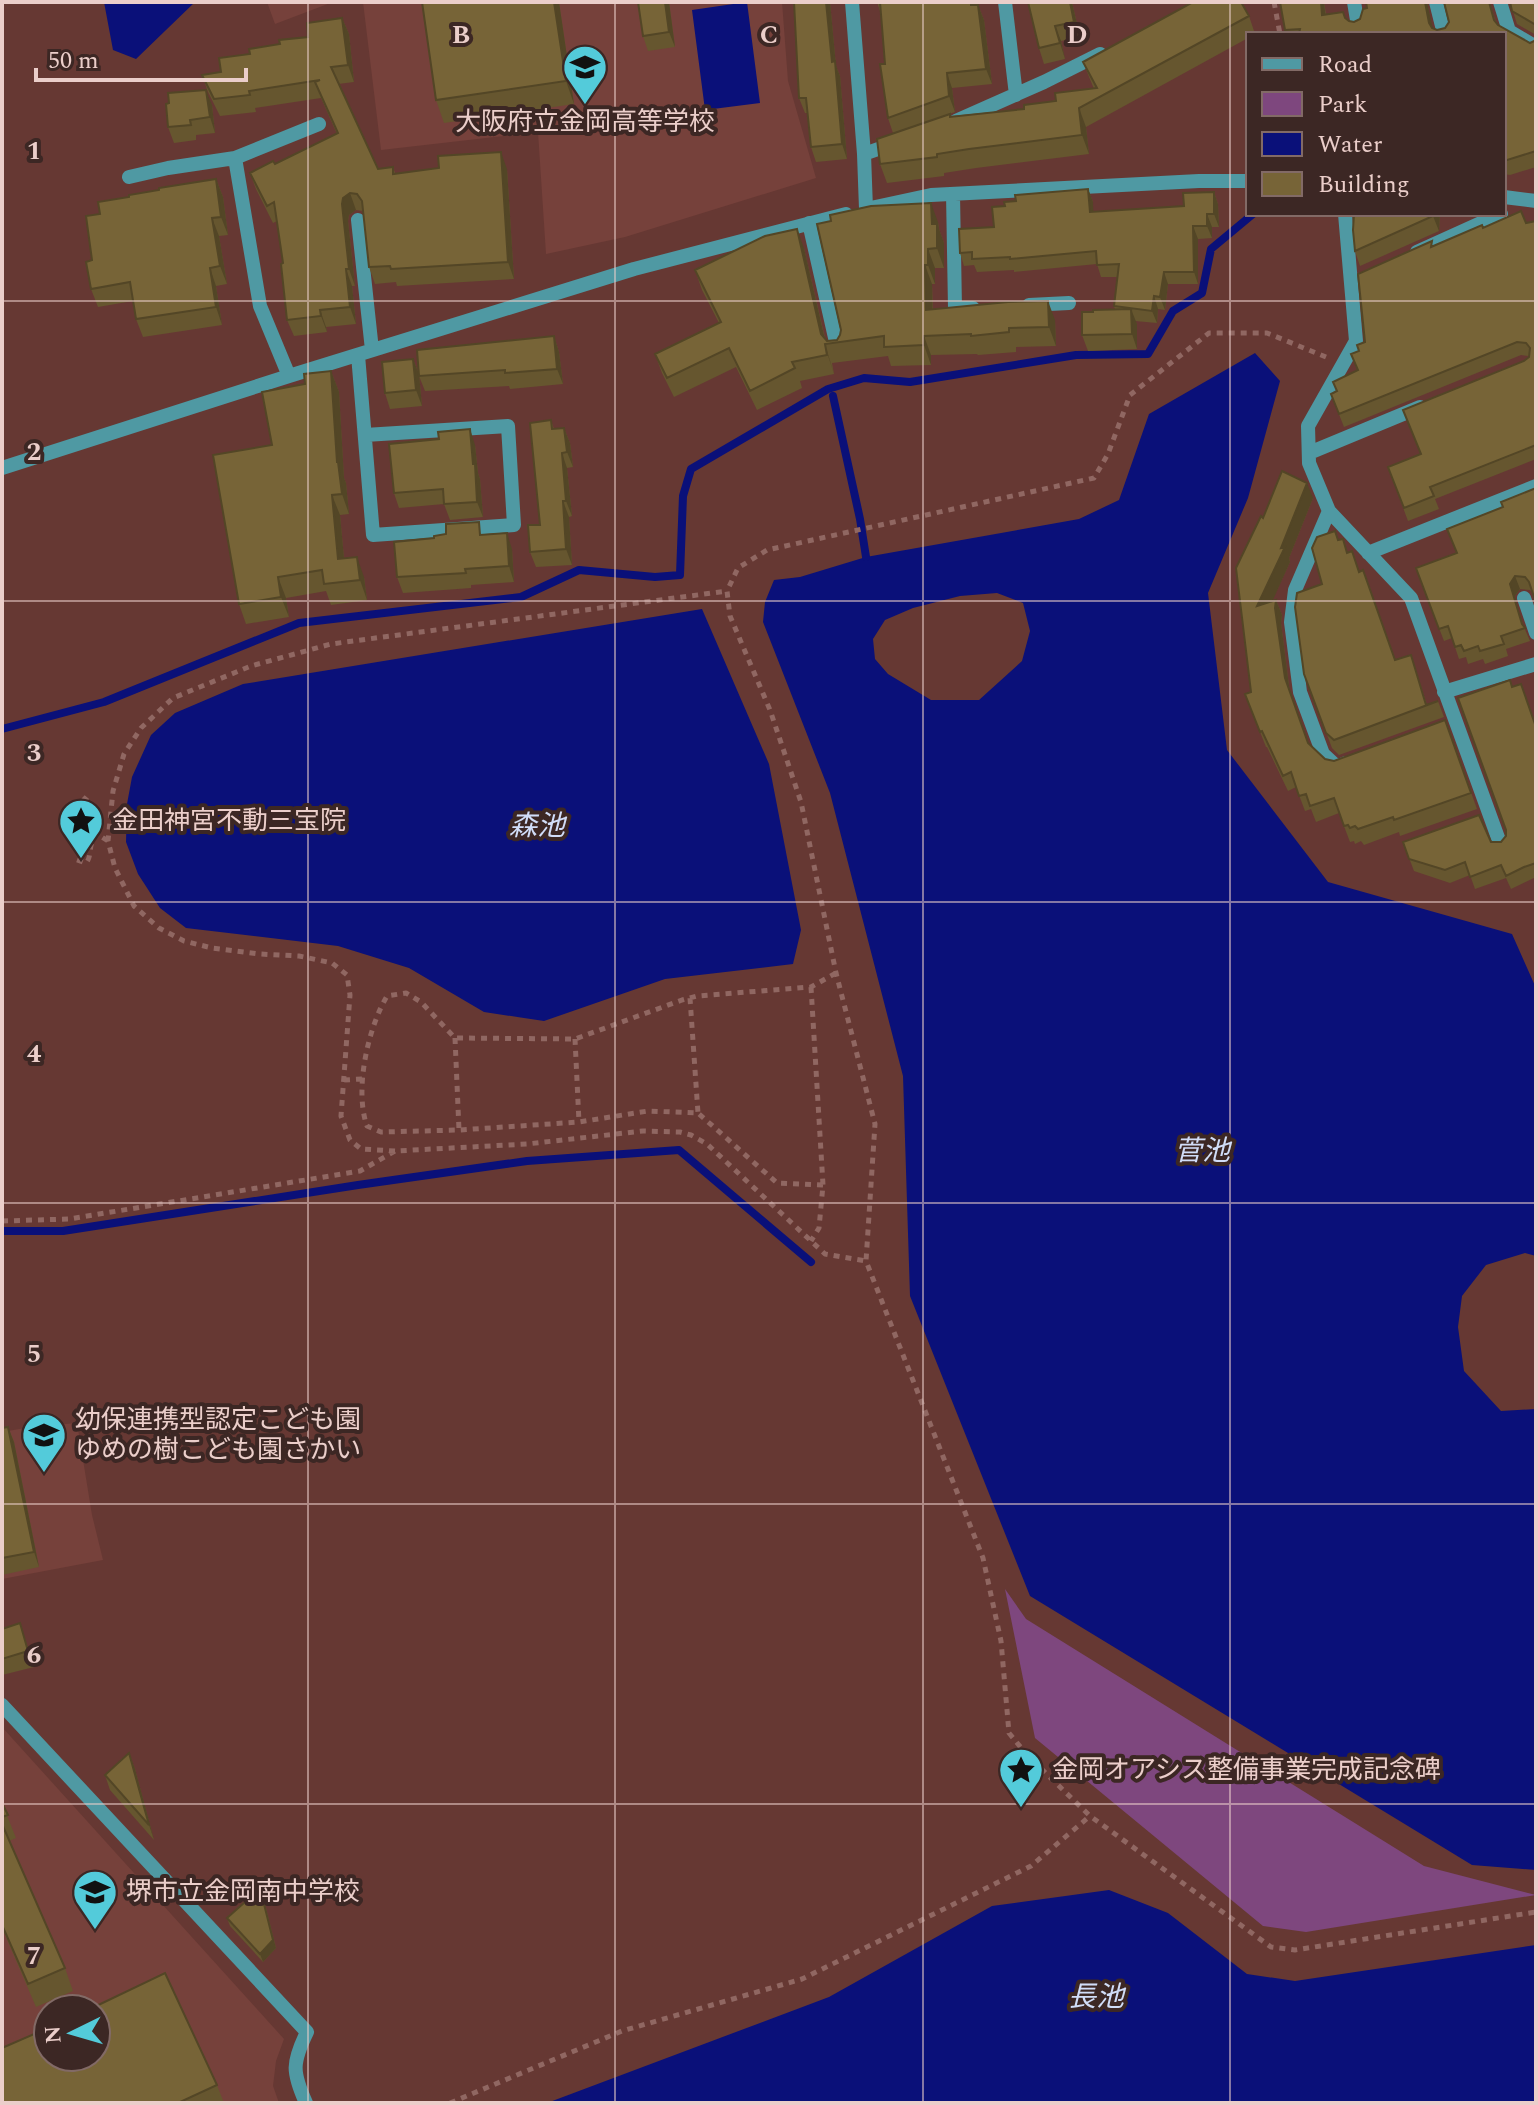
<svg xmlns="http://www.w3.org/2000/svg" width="1538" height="2105" font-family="Spectral,'Noto Sans JP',serif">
<rect width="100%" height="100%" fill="#663833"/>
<path fill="#76413b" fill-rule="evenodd" d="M267 2H333L275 24Z
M363 2H782L788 81 816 178 625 237 546 254 538 132 381 150Z
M77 1423 92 1515 103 1560 2 1579V1432L31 1427Z
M2 1727 284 2039 276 2061 273 2086 279 2103H2ZM48 2009H96V2057H48Z"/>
<path fill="#7e477e" d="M1005 1589 1026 1619 1424 1866 1536 1895 1306 1932 1263 1926 1035 1738Z"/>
<path fill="#0a1079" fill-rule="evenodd" d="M104 2H195L136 59 113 50Z
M747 2 760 103 705 110 692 10Z
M1255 353 1280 381 1248 498 1208 593 1227 750 1328 882 1512 934 1536 988V1256L1525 1253 1486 1265 1462 1296 1458 1327 1464 1371 1501 1411 1536 1409V1870L1472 1865 1030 1596 910 1296 903 1076 830 793 763 622 765 602 774 580 800 577 866 557 1079 519 1119 500 1149 414ZM997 593 1023 603 1030 631 1022 661 979 700H931L888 674 875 659 873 639 885 620 913 608 960 596Z
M702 609 769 764 801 930 793 964 665 979 544 1021 484 1012 409 968 338 946 186 928 160 908 138 874 126 842 127 804 132 777 151 735 175 713 243 684Z
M1109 1890 1168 1913 1247 1974 1295 1981 1536 1945V2103H547L829 1997 992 1906Z"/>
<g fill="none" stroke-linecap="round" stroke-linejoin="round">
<path stroke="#0a1079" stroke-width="8" d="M833 396 860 519 866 557
M2 729 104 702 299 623 521 597 579 570 655 577 680 575 683 496 691 469 828 389 864 378 910 382 1076 355 1148 354 1173 311 1202 293 1211 249 1253 214
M2 1231H63L358 1185 527 1161 679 1150 811 1262"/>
<path stroke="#906762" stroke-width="5" stroke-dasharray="6 6" stroke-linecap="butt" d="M1274 2 1280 34
M1326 357 1267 333H1209L1130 395 1108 454 1094 478 767 550 738 568 727 591 730 616 770 710 801 802 836 973 875 1124 866 1261 983 1558 1001 1641 1009 1733 1027 1755 1090 1816 1271 1947 1295 1950 1536 1912
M83 797 92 805 97 834 108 841
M77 860 86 863C93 855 87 844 97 834
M811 987 823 1185 819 1228 811 1241
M690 998 698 1113
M455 1038 459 1130
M575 1039 579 1122
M344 1080 363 1079
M395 1151 361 1149 350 1140 341 1116 350 995 347 975 332 963 299 956 260 954 212 948 184 941 159 928 134 906 115 868 108 841 113 791 124 754 141 728 173 698 251 666 331 644 727 591
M823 1185 777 1183 698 1113 648 1111 579 1122 459 1130 381 1132 367 1126C354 1090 368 1028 387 996L406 993 421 1002 455 1038 575 1039 682 1000 697 996 811 987 836 973
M2 1221 69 1219 360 1171 395 1151 527 1144 643 1131 680 1132 691 1135 707 1144 825 1254 866 1261
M450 2103 622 2031 802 1979 1031 1866 1090 1816"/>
<path stroke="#4f99a3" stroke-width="14" d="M852 2 864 154
M1005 2 1016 95
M1354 2 1358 26
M1436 2 1444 34
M1500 2 1509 31 1536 47
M956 121 1044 82 1100 54
M235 158 260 306 289 376
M129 177 168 168 235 158 319 124
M953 194 955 308H973
M1504 197 1536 201
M866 209 931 195 1199 181H1248
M866 209 864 154 895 143
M1345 214 1356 341 1308 426 1309 463 1329 511 1411 598 1501 846
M358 220 372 350
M809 223 838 351
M1417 252 1501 214
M1029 305 1069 303
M358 355 373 535 514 525 508 426 365 435
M1309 453 1420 407
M2 468 289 376 634 269 846 214
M1329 511 1295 590 1291 622 1300 692 1323 754 1337 767 1346 763
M1368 553 1536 486
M1524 598 1536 633
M1444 692 1536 664
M2 1705 307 2032C292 2063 292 2072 306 2103"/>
</g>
<path fill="#66562f" d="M422 2H559L574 104 444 123 436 100Z
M669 2 675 47 648 51 643 36Z
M794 2H830L836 66 840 76 847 159 816 162 811 147 807 113H805L799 98Z
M877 2H975V5H978L984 20 992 84 952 88 955 112 893 133 888 118 881 14Z
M1072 2 1080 37 1061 41 1065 59 1044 64 1039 48Z
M1280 2H1324L1326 14 1345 18 1349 21 1354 22 1360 19 1367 8 1366 2H1427L1432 28 1437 30 1445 28 1449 22 1444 2H1491L1490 5 1496 22 1498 25 1530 43 1536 40V167L1510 175 1504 174V34H1286Z
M1510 2H1536V35L1517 24Z
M1249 16 1255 34H1248V38L1086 127 1089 154 976 168 944 173V176L887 183 880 164 951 116 1024 109 1094 89 1083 62Z
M342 18 349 34 354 82 338 84 378 169 393 167 395 173 507 169 514 279 397 286 396 282 375 284 369 267 363 211 356 210 349 215 348 221 355 286H352L356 324 326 327 327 332 294 336 287 320 283 263 277 221 273 223 256 189 250 173 275 164 337 134 321 98 255 108 256 112 220 116 208 92 202 75 221 72 250 54 308 37Z
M212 105 215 133 196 135V140L174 143 168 127Z
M216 179 223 197 228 235 219 236 227 284 216 286 222 325 143 337 136 319 133 301 98 307 91 289 92 260 100 214 129 197Z
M1088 189 1093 202V212L1184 206 1214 192 1218 204 1219 227H1212V238L1198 239V284H1168L1165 310 1158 309 1157 323 1135 321 1137 324V349L1088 351 1082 335 1115 309 1114 306 1117 277H1101L1097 264 1014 272V270L977 272 974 265 964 266 960 253 994 227 1016 201Z
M1354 214H1440L1439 231 1360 266 1355 251Z
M1536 221V459L1435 499 1439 509 1408 521 1388 467 1421 454 1529 356 1521 355 1344 427 1331 394 1336 391 1357 370 1351 354 1359 351 1434 246 1483 228Z
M938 222 939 229 944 243V268H935V284H932L933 310 1055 320 1056 346 1016 347V352L978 355 977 354 931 355V365L891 366 888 356 832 363 834 374 800 381 802 388 757 410 736 367 674 397 662 373 655 354 719 323 702 290 695 270 804 248 825 338 827 341 837 340Z
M554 336 559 352 563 384 510 389 509 386 425 391 419 376Z
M413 359 419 374 422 406 390 409 385 393Z
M331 371 339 392 344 478 346 483 349 514 340 515 344 558 364 577 367 600 331 605 326 591 286 598 289 617 246 624 239 604 272 445 305 384Z
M551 420 554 429 564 428 570 443 573 467 567 468 572 516 569 517 572 565 536 567 530 552 540 525Z
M475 445 478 473 480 479 483 517 450 520 444 504 399 508 394 493Z
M1313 498 1289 558 1290 562 1272 601 1276 600 1282 615 1281 623 1290 693 1308 743 1325 759 1334 761 1445 720 1477 809 1400 836 1399 832 1364 845 1361 841 1355 844 1354 841 1350 842 1339 813 1316 822 1311 809 1305 811 1296 787 1288 791 1267 747H1266L1245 694 1251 692 1263 518Z
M1503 507 1533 594 1530 590 1520 589 1514 597 1523 625 1530 641 1506 649 1508 656 1485 664 1483 659 1468 664 1466 657 1459 659 1452 638 1444 641 1416 568 1457 553Z
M446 534 484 535 512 549 514 582 471 585V588L403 593 397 577 434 538Z
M1338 540 1348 552 1360 572 1395 660 1416 671 1427 705 1438 701 1444 717 1339 755 1332 748 1304 674 1322 584Z
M1512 687 1536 727V877L1511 889 1506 878 1475 889 1470 875 1450 883 1414 871 1403 842H1501L1506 836Z
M8 1427 14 1442 39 1567 2 1575V1428Z
M2 1629 25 1639 34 1667 2 1675Z
M129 1753 135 1769 154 1840 110 1790 105 1775Z
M2 1803 16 1838 9 1841 65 1968 73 1991 36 2007 2 1928Z
M266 1908 276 1948 263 1962 230 1926 227 1918Z
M217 2085 224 2103H2Z"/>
<path fill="#534626" d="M554 2H559L574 104 566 81Z
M665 2H669L675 47 669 32Z
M826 2H830L836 66 840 76 847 159 842 144 832 62Z
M1070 2H1072L1080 37 1074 22Z
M1321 2H1324L1327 29 1322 15Z
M1425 2H1427L1434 34 1429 23Z
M978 5 984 20 992 84 986 69Z
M342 18 349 34 354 82 348 65Z
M1055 26 1061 41 1065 59 1060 43Z
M947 73 952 88 955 112 949 96Z
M206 90 212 105 215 133 210 117Z
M1079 108 1086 127 1089 154 1082 135Z
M501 152 507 169 514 279 508 262Z
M216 179 223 197 228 235 221 217Z
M1088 189 1093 202 1094 224 1090 212Z
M1214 192 1218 204 1219 227 1214 214Z
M350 193 356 210 349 215 348 221 355 286 349 269 342 204 343 198Z
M931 203 938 222 939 229 944 243V268L937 248 932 224Z
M1207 214 1212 227V238L1207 226Z
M1434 214H1440L1439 231 1433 216Z
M212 218 219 236 227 284 220 266Z
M1193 226 1198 239V284L1194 272Z
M797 229 804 248 826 344H825L834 374 821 334Z
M928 249 935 268V284L928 265Z
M925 265 932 284 933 330 926 310Z
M210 268 216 286 222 325 216 307Z
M346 269 352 286 356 324 350 307Z
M1164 272 1168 284 1165 310 1160 297Z
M1154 296 1158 309 1157 323 1152 311Z
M1048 301 1055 320 1056 346 1049 327Z
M1131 309 1137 324V349L1132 334Z
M320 310 326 327 327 332 321 316Z
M554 336 559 352 563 384 557 369Z
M924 336 931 355V365L924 345Z
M413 359 419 374 422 406 416 390Z
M331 371 339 392 344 478 346 483 349 514 342 494 337 462Z
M564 428 570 443 573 467 567 452Z
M470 429 475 445 478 473 480 479 483 517 477 502Z
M562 453 567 468 572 516 566 501Z
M1307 483 1313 498 1289 558 1290 562 1263 622 1257 606Z
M332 495 340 515 346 580 338 559Z
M563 501 569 517 572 565 566 549Z
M507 533 512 549 514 582 509 566Z
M357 557 364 577 367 600 360 580Z
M1515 576 1520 589 1514 597 1510 584Z
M278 577 286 598 289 617 281 597Z
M1276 600 1282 615 1281 623 1290 694 1285 678 1275 608Z
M8 1427 14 1442 39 1567 34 1552Z
M129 1753 135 1769 154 1840 149 1825Z
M263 1900 276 1948 263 1962 260 1954Z"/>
<path fill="#776437" stroke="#534626" stroke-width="2" d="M422 2H554L566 81 436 100Z
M638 2H665L669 32 643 36Z
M794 2H826L832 62 835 61 842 144 811 147 806 98H799Z
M880 2H971V5H978L986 69 947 73 949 96 888 118 880 64H885Z
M1028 2H1070L1074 22 1055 26 1060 43 1039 48Z
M1193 2H1241L1249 16 1079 108 1082 135 969 149 937 154V157L880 164 877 139 950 114V117L1024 109V105L1056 101 1055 93 1097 88 1083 62Z
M1280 2H1321L1322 15 1343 12 1345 18 1349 21 1354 22 1360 19 1363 9 1367 8 1366 2H1425L1429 23 1432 28 1437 30 1445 28 1449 22 1444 2H1489L1494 20 1498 25 1530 43 1536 40V151L1504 161V34H1299L1300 29 1285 30Z
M1510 2H1536V25L1512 11Z
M342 18 348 65 331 67 378 169 393 167V174L439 168 438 156 501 152 508 262 391 269 390 266 369 267 362 201 357 194 350 193 343 198 342 204 349 269H346L350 307 320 310 321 316 287 320 281 264 283 263 274 202 267 206 250 173 273 161 275 164 338 133 315 82 320 80 249 91 250 95 214 99 202 75 221 72 219 58 250 54 249 49 280 44 279 40 308 37 307 23Z
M206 90 210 117 190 120 191 125 168 127 166 104 169 103 168 93Z
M216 179 221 217 212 218 220 266 210 268 216 307 136 319 130 282 91 289 86 262 92 260 86 216 100 214 98 202 129 197V195L159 190V188Z
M1088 189 1090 212 1184 206 1183 193 1214 192V214H1207V226H1193L1194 272H1164L1160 297 1154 296 1152 311 1114 306 1119 264 1097 265 1096 251 1010 259V257L972 259V252L960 253 959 229 994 227 992 207 1005 206 1004 202 1016 201 1015 195Z
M931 203 932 224H937V248L928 249V265H925L926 310 1008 302 1048 301 1049 327 1009 328V332L971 336V334L924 336V345L884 347V336L825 344 827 355 792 362 795 368 750 391 729 348 667 378 655 354 721 322 695 270 765 236 797 229 821 334 827 341 837 340 840 335 841 330 817 224 831 221 830 215 871 206Z
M1521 211 1526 223 1536 221V445L1430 487 1434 496 1404 508 1388 467 1421 454 1403 410 1524 361 1529 357 1530 348 1526 343 1517 342 1339 414 1331 394 1337 391 1333 382 1358 370 1351 354 1359 351 1357 345 1365 342 1358 274 1432 241 1431 247 1482 225 1483 228Z
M1354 214H1434L1433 216 1355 251 1353 230Z
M1131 309 1132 334 1082 335V312H1093V310Z
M554 336 557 369 505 373V370L419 376 417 350Z
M413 359 416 390 385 393 382 362Z
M331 371 337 462H338L342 494 332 495 338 559 357 557 360 580 324 584 322 570 278 577 281 597 239 604 213 455 272 445 262 392 305 384 304 374Z
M551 420 552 429 564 428 567 452 562 453 566 501H563L566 549 530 552 528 525H540L530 423Z
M470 429 473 464H475L477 502 444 504 443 489 394 493 389 444 439 439 438 432Z
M1282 471 1307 483 1281 548 1285 547 1257 606 1276 600 1275 608 1285 678 1308 743 1325 759 1334 761 1445 720 1471 793 1394 820 1393 817 1358 829 1355 826 1350 828 1348 825 1344 826 1334 798 1310 806 1306 794 1299 796 1291 772 1283 776 1262 731 1260 732 1245 694 1251 692 1236 568 1261 516 1263 518Z
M1536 488V603L1529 582 1525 577 1515 576 1510 584 1522 624 1525 628 1501 636 1504 644 1480 651 1478 646 1464 651 1461 645 1455 647 1448 626 1439 629 1416 568 1457 553 1447 529 1503 507 1501 502Z
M479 522 480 535 507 533 509 566 465 569 466 573 397 577 394 542 434 538V536L446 534V524Z
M1335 531 1338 540 1343 539 1347 553 1352 551 1359 572 1363 570 1395 660 1411 655 1426 705 1438 701 1334 740 1326 733 1304 674 1295 607 1297 593 1322 584 1312 548 1317 537Z
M1510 680 1512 687 1521 684 1536 727V863L1524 867 1506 876 1501 865 1470 877 1465 862 1445 870 1409 859 1403 842 1479 815 1491 842H1501L1506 836V830L1458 698Z
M8 1427 34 1552 2 1558V1428Z
M20 1623 28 1651 2 1659V1629Z
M129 1753 149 1825 105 1775Z
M2 1803 8 1815 2 1817Z
M2 1824 65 1968 28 1984 2 1925Z
M263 1900 273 1940 260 1954 227 1918 245 1902Z
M165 1973 217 2085 178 2103H2V2048L48 2028V2057H96V2009H90Z"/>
<path fill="none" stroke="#ebceca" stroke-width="2" stroke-opacity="0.55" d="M308 2V2103M615 2V2103M923 2V2103M1230 2V2103M2 301H1536M2 601H1536M2 902H1536M2 1203H1536M2 1504H1536M2 1804H1536"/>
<defs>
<g id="school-pin" transform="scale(2.3)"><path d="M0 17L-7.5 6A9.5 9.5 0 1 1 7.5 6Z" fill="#53cbda" stroke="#3c2724"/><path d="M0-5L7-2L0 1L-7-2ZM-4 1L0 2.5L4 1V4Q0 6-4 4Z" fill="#111"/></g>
<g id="sight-pin" transform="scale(2.3)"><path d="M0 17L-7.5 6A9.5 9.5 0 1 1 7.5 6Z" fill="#53cbda" stroke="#3c2724"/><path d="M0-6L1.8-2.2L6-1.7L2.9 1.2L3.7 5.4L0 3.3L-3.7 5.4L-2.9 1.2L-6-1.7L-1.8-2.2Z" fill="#111"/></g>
</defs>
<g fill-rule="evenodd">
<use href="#school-pin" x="585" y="67"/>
<use href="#sight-pin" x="81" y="821"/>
<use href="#school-pin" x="44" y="1435"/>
<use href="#sight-pin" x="1021" y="1770"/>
<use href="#school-pin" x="95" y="1892"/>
</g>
<g text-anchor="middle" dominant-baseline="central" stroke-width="8" stroke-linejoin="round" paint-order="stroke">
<g font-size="26" fill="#ebceca" stroke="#3c2724" text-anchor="start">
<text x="585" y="122" text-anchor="middle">大阪府立金岡高等学校</text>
<text x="112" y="821">金田神宮不動三宝院</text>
<text x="75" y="1420">幼保連携型認定こども園<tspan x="75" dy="30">ゆめの樹こども園さかい</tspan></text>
<text x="1052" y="1770">金岡オアシス整備事業完成記念碑</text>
<text x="126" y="1892">堺市立金岡南中学校</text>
</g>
<g font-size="28" font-style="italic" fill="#d1ddf8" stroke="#3c2724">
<text x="537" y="826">森池</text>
<text x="1202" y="1151">菅池</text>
<text x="1096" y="1997">長池</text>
</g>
</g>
<g font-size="26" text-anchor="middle" font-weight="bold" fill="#ebceca" stroke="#3c2724" stroke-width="8" stroke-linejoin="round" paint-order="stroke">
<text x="461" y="43">B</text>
<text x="769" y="43">C</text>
<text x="1077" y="43">D</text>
<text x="34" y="159">1</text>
<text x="34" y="460">2</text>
<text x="34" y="761">3</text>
<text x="34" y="1062">4</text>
<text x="34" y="1362">5</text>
<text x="34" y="1663">6</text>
<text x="34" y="1964">7</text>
</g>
<rect width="1538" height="2105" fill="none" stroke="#ebceca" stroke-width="8"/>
<rect x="1246" y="32" width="260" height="184" fill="#3c2724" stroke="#826a66" stroke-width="2"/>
<rect x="1262" y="58" width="40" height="12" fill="#4f99a3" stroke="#826a66" stroke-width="2"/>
<text x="1318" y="72" font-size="24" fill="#ebceca">Road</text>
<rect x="1262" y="92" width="40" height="24" fill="#7e477e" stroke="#826a66" stroke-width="2"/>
<text x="1318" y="112" font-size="24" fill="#ebceca">Park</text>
<rect x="1262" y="132" width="40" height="24" fill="#0a1079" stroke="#826a66" stroke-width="2"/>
<text x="1318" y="152" font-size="24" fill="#ebceca">Water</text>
<rect x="1262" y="172" width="40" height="24" fill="#776437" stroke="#826a66" stroke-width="2"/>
<text x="1318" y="192" font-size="24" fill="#ebceca">Building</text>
<g transform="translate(72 2033) rotate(265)"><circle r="38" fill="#3c2724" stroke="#826a66" stroke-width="2"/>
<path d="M0-6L14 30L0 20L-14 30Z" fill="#53cbda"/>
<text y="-12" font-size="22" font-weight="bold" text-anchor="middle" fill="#ebceca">N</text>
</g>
<path d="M36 68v12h210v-12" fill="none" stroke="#ebceca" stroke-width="4"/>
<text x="48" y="68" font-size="24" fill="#ebceca" stroke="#3c2724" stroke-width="6" paint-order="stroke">50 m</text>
</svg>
